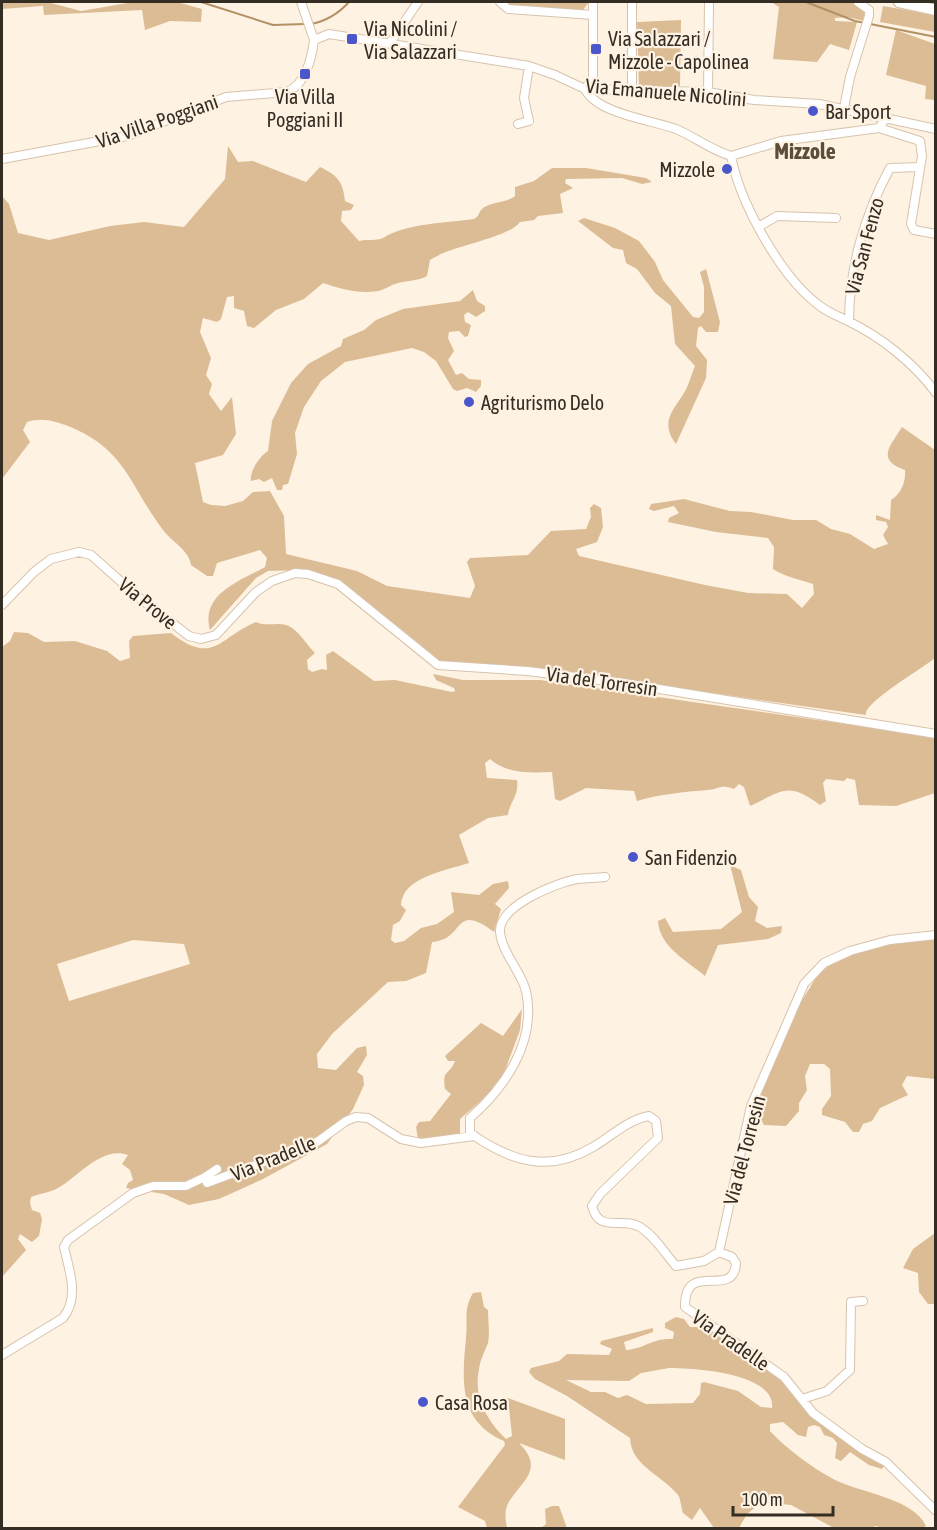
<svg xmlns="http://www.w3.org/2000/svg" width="937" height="1530" font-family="'Asap Condensed',sans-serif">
<rect width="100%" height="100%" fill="#fef2e3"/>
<path fill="#dcbc94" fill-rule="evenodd" d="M2 2H47L81 11 133 2H177L202 9 201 22 170 21 145 30 142 10 44 15 43 6 2 9Z
M504 2H589L583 10H579L508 5Z
M771 2H855L866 12 864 21 848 17 835 18V21L857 22 849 50 830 44 817 62 773 59 779 7Z
M883 6 935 15V32L880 22Z
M681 20 680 86 639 88 637 22Z
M896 30 935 44V100L925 99 926 86 886 75Z
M228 146 238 162 253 161 306 182 320 167C337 175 343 181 345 201L354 205 351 210 342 211 341 221 359 241C366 239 377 241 383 238 407 223 446 223 474 219 480 216 478 212 483 208 493 201 506 203 515 196V187L534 181 552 168H586L646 178 652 182 642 184 622 178 566 179 565 183 573 188 560 194 563 213 538 216 534 220 520 222C507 239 452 245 430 260L427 276C416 282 406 280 395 284 389 286 384 290 378 291 357 294 342 289 323 283L304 299 276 310 254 328 247 326 244 311 234 308V296L227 297 221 319 217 322 203 318 200 332 211 358 206 375 212 384 209 394 221 411 232 397 236 434 223 455 195 463 203 502 211 505 225 506 243 501 253 492 270 491 284 516 286 554 357 571 387 586 470 598 475 586 467 562 470 558 528 555 551 531 586 529 591 517 590 508 594 504 601 508 603 527 597 542 576 549 579 556 705 585 748 593 787 594 802 608 814 594 813 584C799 579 785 577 773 569L774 547 768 538 716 532 668 522 669 518 679 513 674 506 654 511 649 509 651 504 684 499 730 511 751 512 793 520H816L831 529 850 534 874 549 888 544 883 535 888 527 886 522 876 520V515L890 520 891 500C901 494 906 482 905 470 875 460 891 445 902 427L935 450V658C922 669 864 702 866 715L536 668 445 666 342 589 299 570 268 571 256 578 210 630C200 594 240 581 265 567L267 558 260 550 217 563 213 576H207L191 565C189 550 172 542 163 530 129 485 126 449 68 426 55 421 41 417 27 422L23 430 30 442 2 479V196L9 204 18 233 49 240 110 226 144 222 184 227 225 179Z
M584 218 615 228 639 241 655 262 663 280 693 317 699 318 704 312V287L700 272 706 269 720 322 718 332H706L701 326 698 328 696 346 707 360 706 378 676 444C660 422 672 412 684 393 689 385 691 375 695 366L675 344 671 306 655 293 637 269 626 263 623 250 613 248 578 221Z
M473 290 477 301 485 306V311L476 317 468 312 464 315 465 322 471 325 468 336 465 337 459 331 449 332 448 338 454 351 448 360 456 375 462 373 469 379 481 380V386L476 392 467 388 457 391 453 389 436 361 424 352 412 348 345 362 321 381 304 407 295 433 297 454 288 484 283 485 282 490H277L272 478 264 482 259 479 251 481C249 471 261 455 268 451L272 421 291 383 308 364 341 346 343 339 364 330 376 320 403 309 460 301Z
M256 622C267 627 275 622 286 625 297 628 307 645 315 653L307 660 308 669 312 672 322 669 327 670 326 655 333 651 374 681 395 680 452 692 455 691 454 688 436 680 433 674 463 680H540L935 737V793L896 806 859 805 855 780 847 778 844 781 826 779 823 783 826 801 820 805C787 781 783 791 750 806L744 787 739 784 734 789C720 784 720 789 708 790 683 792 661 794 637 801L634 791 586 788 560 801 555 799 552 772C530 773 507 774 490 759L485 763 487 778 517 780C519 797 510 800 508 815L488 818 459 835 469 863C448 870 402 877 401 905L406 910 400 921 393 925 391 940 395 943 404 941 421 928 437 924 454 912 451 892 479 895 493 884 508 881 509 888 495 904 501 909 494 932C452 901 466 940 432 942L426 973 406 981 388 982 332 1034 317 1054 318 1068 336 1070 357 1048 366 1046 367 1055 357 1072 363 1076 364 1085 353 1109 327 1144 263 1179 219 1199 189 1205 164 1194 126 1188 128 1183 133 1180 130 1170 122 1164 128 1155C100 1145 75 1181 54 1190 46 1193 39 1194 31 1197L30 1203 32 1210 40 1213 42 1219 39 1236 32 1242 20 1234 18 1239 26 1250 2 1277V647L10 641 14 632 28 633 44 642 75 641 107 651 120 661 130 658 129 641 133 636 171 633C214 666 218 638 256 622ZM133 940 184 944 190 964 69 1001 57 964Z
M730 865 741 870 749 897 758 907 755 921 767 928 782 926 781 933 768 939 718 945 705 976C689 962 659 947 658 921L665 918 673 932 721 929 742 912Z
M935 936V1079L907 1076 902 1085 908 1095 880 1108 872 1121 863 1124 859 1132H853L845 1122 822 1115V1109L831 1096 830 1069 824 1064H810L805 1076 807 1090 799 1103V1111L786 1126 764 1125 755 1108 799 1005 819 973 838 959 864 948Z
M522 1009 520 1030 500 1084 460 1119V1135L418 1139 416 1127 419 1122 430 1121 451 1094 445 1089C442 1069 449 1076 455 1061H448L445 1056 481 1023 503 1036Z
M935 1233V1304H928L919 1292 918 1273 903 1268 913 1249Z
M481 1292 484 1307 488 1310C488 1320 490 1333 488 1343 485 1351 480 1360 479 1369 473 1396 487 1421 506 1439L512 1436 508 1398 565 1419V1460L519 1443C544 1468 524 1480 510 1500 504 1509 505 1519 507 1528H487L485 1521 458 1507 505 1445 504 1441C458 1421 462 1381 466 1338 468 1319 463 1310 473 1293Z
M676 1317 684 1319 690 1327H697L703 1323 780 1377 810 1410 885 1464 882 1469 869 1465 850 1452 841 1461 835 1458 837 1443 833 1438 824 1435 820 1427 814 1425 808 1427 806 1437 798 1435 783 1422 770 1424V1431C788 1450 810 1466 833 1479 857 1492 914 1498 926 1526L922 1528H883L875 1526 873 1528H834L791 1505 762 1502 747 1514 739 1528H714L700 1508 692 1520 683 1513C681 1508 681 1499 678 1495 662 1475 631 1466 630 1438L567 1396 535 1379 529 1372 531 1368 559 1361 567 1354 609 1355 612 1349 600 1344 601 1341 653 1328V1332L624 1342 626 1350C647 1348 651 1338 673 1339L674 1332 665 1328V1323ZM669 1368C694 1368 776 1373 772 1408L761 1407 738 1391 704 1382 701 1383 700 1394 693 1403 646 1404 627 1395 618 1398 605 1392H591L566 1380 629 1381 641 1373Z
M552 1506H559L567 1528H541L546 1524 545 1509Z"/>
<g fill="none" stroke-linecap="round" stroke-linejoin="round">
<path stroke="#b39165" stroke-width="2" d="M201 2 273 25 305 24
M806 2 855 21 936 37
M311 24C327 21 339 13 349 2"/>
<g stroke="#d7c3ab" stroke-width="10">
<path id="minor" d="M301 2 314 40
M500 2 508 9 593 15
M632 2V91
M314 40 329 34 529 66 555 75 585 89 708 92 754 100 819 104 936 129
M390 43 418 2
M585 89C597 114 652 120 676 129 695 137 711 150 731 156L781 141 879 128 885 119
M585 89 593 78V2
M708 92 709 2
M844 108 850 77 869 16V10L858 2
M518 124 529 121 524 98 529 66
M879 128 920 141 922 156 911 224 914 230 936 234
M731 156C740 203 781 278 820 306 829 313 838 316 848 321 881 337 914 363 936 393
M2 159 127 136 226 97 287 92C305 85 312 58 314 40
M760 226 777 216 836 218
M849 321C849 268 865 214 890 168L920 167
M2 605 34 572 51 559 79 552 91 555 137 596 189 636 201 639 216 635 256 592 272 581 295 573 308 574 338 584 438 665 527 671 616 682 936 734
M605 877C596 878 587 878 578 879 557 882 498 906 500 932 502 953 521 971 526 991 537 1042 505 1087 470 1118V1133C510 1161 548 1174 593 1147 612 1136 627 1120 649 1116L656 1121 658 1138 600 1194 592 1206C599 1234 621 1216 640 1227 655 1236 665 1254 676 1266L704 1261 719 1252 732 1257 736 1263C734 1301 684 1258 685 1307L784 1377 813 1413 862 1449 886 1462 936 1511
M217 1169 205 1177 207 1183 317 1142 346 1121 356 1117 368 1118 401 1139 421 1143 474 1136
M719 1252 751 1106 804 984 824 963 850 951 890 940 936 935
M2 1355 63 1318C80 1297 69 1270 64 1247L68 1240 133 1193 153 1186H186L205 1177
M802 1399 827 1391 850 1370 851 1302 863 1301"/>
</g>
<g stroke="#d7c3ab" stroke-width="13">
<path id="tertiary" d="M899 2 936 10"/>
</g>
<use href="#minor" stroke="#fff" stroke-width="8"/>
<use href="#tertiary" stroke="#fff" stroke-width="10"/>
</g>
<g fill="#4c56cb" stroke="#fef2e3" stroke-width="2">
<rect x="346" y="33" width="12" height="12" rx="3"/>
<rect x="590" y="43" width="12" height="12" rx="3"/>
<rect x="299" y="68" width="12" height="12" rx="3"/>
<circle cx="813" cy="111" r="6"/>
<circle cx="727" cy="169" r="6"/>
<circle cx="469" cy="402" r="6"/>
<circle cx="633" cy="857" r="6"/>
<circle cx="423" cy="1402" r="6"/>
</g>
<g text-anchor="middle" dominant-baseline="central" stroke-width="4.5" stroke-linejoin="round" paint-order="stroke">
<g font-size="20" fill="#342d23" stroke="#fef2e3" text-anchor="start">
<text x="364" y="28">Via Nicolini /<tspan x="364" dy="23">Via Salazzari</tspan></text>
<text x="608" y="38">Via Salazzari /<tspan x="608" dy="23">Mizzole - Capolinea</tspan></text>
<text x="305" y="96" text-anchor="middle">Via Villa<tspan x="305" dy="23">Poggiani II</tspan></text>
<text x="825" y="111">Bar Sport</text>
<text x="715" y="169" text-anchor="end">Mizzole</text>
<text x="481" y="402">Agriturismo Delo</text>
<text x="645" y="857">San Fidenzio</text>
<text x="435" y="1402">Casa Rosa</text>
</g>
<g font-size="20" fill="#342d23" stroke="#fef2e3">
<text transform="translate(666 92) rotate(5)">Via Emanuele Nicolini</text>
<text transform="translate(157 121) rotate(-19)">Via Villa Poggiani</text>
<text transform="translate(864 246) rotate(-75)">Via San Fenzo</text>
<text transform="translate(148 603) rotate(39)">Via Prove</text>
<text transform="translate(602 681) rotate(8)">Via del Torresin</text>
<text transform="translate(744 1150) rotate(-75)">Via del Torresin</text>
<text transform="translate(273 1158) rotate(-22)">Via Pradelle</text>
<text transform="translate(731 1340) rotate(35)">Via Pradelle</text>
</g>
<g font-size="22" font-weight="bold" fill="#5e4e38" stroke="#fef2e3">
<text x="805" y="151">Mizzole</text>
</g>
</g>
<rect width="937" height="1530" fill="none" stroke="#342d23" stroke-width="6"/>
<path d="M733 1506v9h100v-9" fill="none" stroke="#342d23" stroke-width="3"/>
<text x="742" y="1506" font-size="18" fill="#342d23" stroke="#fef2e3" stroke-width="4.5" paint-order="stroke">100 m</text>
</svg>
